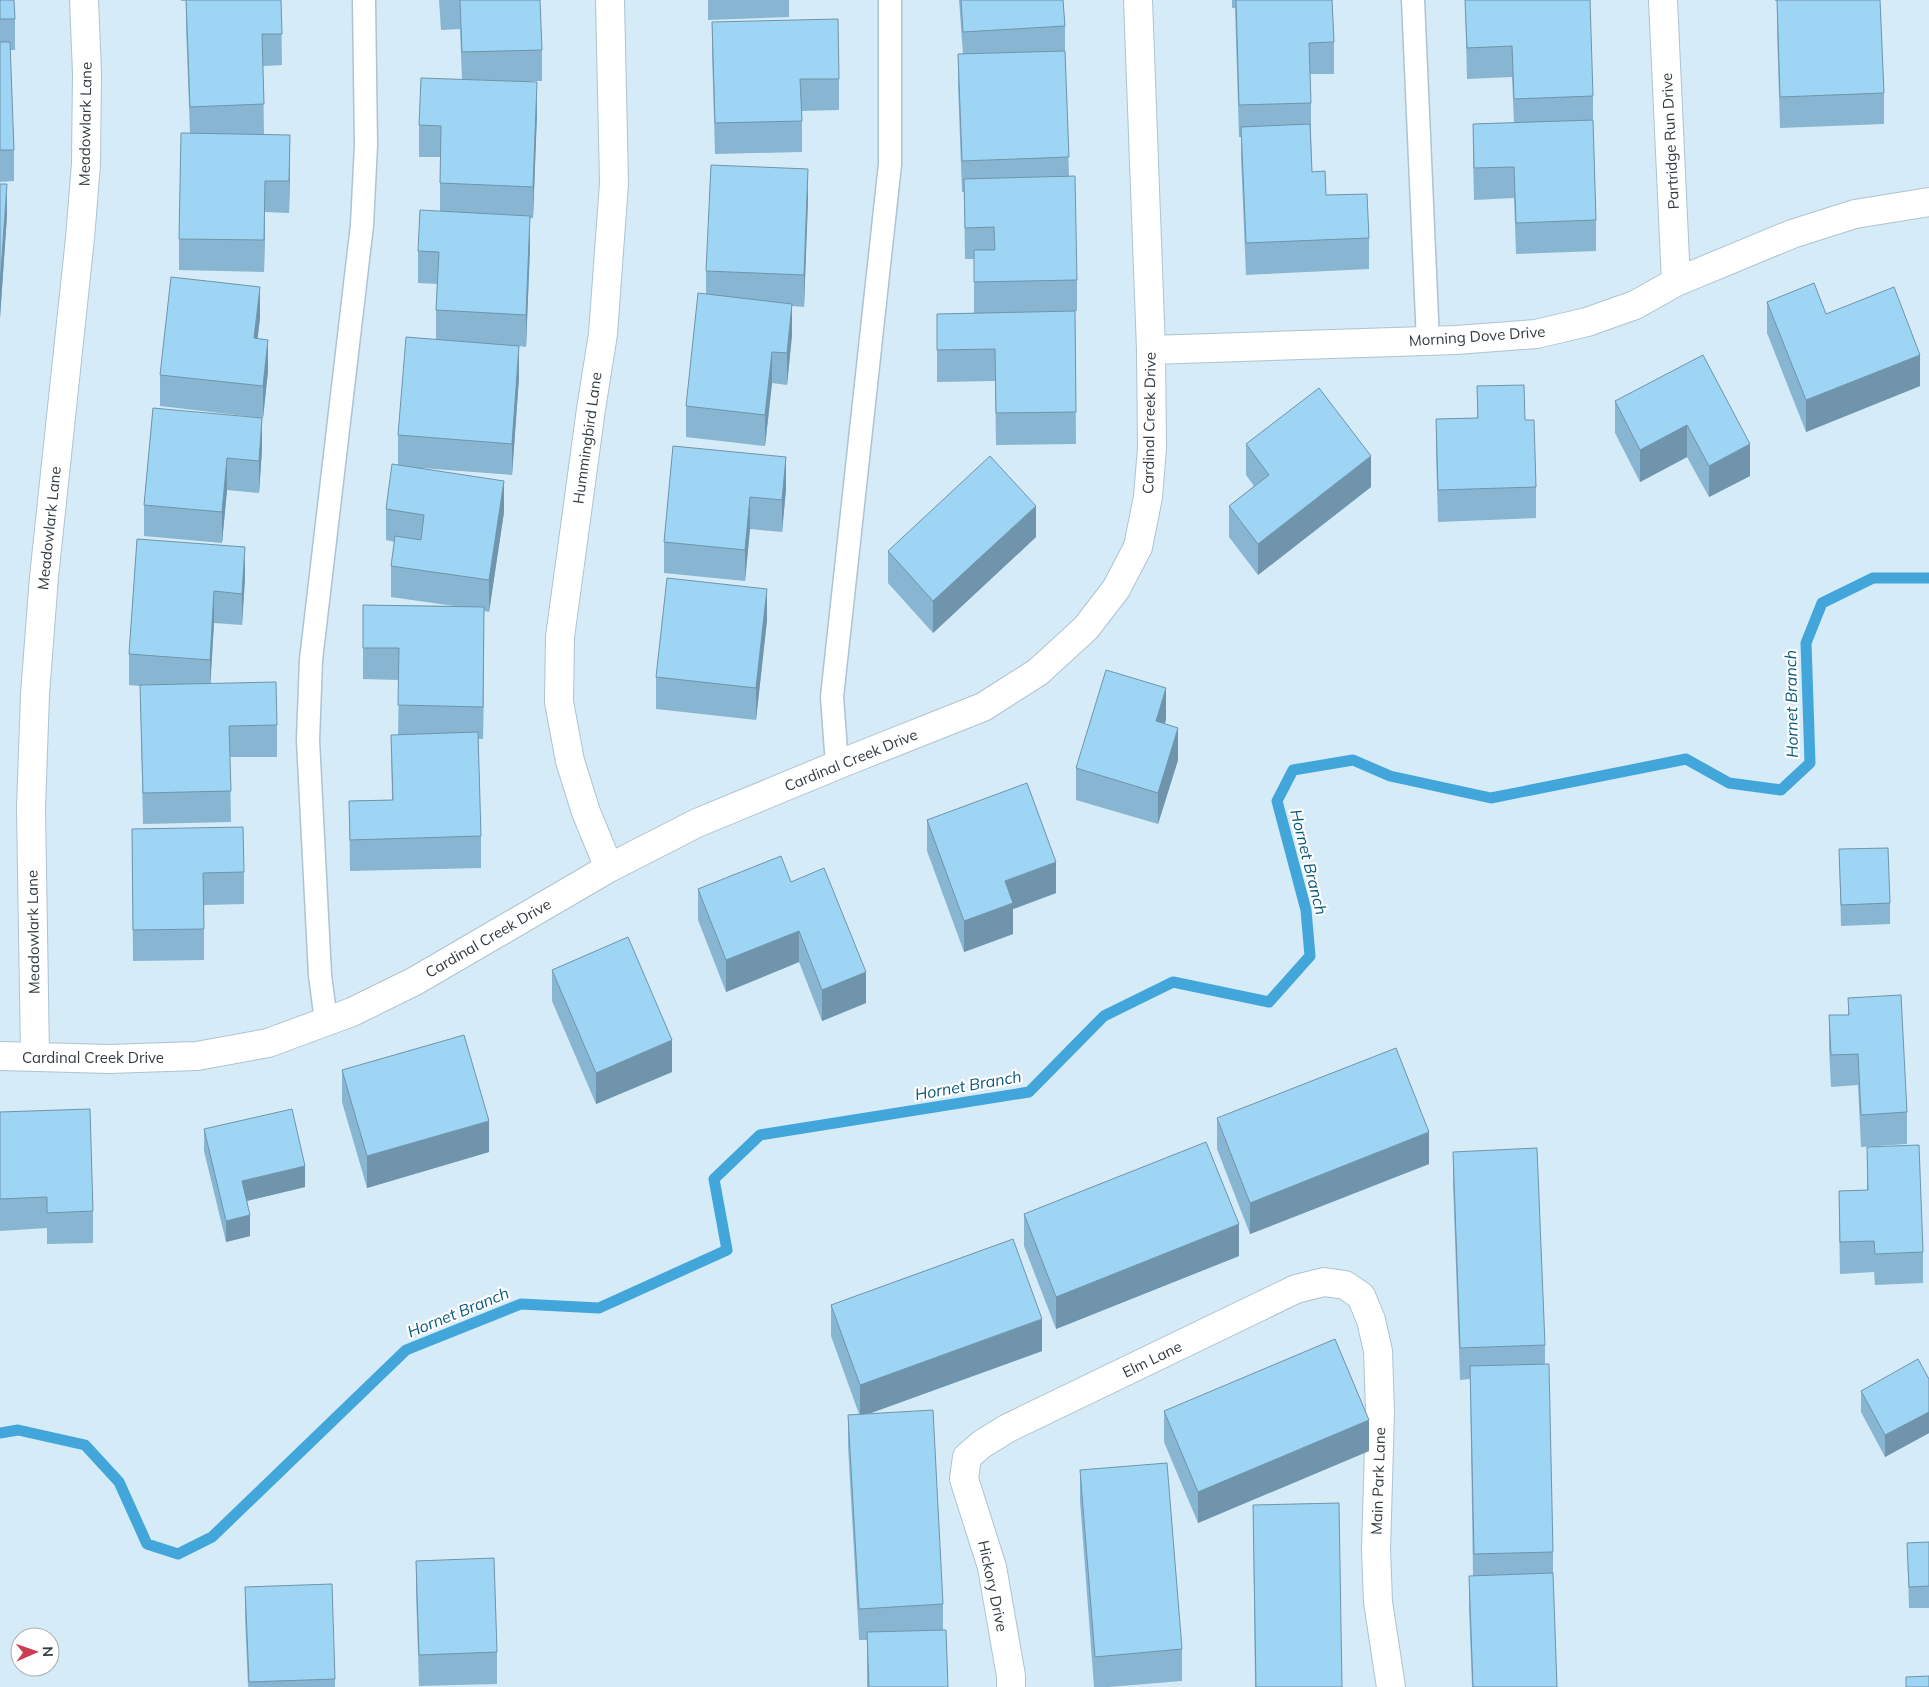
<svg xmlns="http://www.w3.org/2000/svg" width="1929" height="1687" font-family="Mulish,sans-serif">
<rect width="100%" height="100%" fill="#d5ebf8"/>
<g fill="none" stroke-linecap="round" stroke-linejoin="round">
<path stroke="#42a6da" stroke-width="11" d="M0 1433 18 1430 85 1445 119 1482 147 1544 178 1554 212 1537 406 1350 521 1304 599 1308 727 1250 714 1179 760 1135 1029 1092 1104 1016 1173 982 1269 1002 1310 956 1306 910 1277 801 1293 770 1353 760 1390 776 1491 798 1686 759 1729 783 1781 790 1810 763 1806 643 1822 603 1873 578H1929"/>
<g stroke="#aec3d0" stroke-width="25">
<path id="service" d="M1413 0 1428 341
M837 765 832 697 890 164V0
M326 1021 320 975 308 740 311 660 362 225 366 145 364 0"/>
</g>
<g stroke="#aec3d0" stroke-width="30">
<path id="minor" d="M1663 0 1676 282
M1151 350 1456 340 1536 334 1587 322 1635 305 1676 282 1792 234 1855 214 1929 202
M609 868 586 812 570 761 559 702 560 637 591 409 603 334 614 183 610 0
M0 1056 109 1059 197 1056 268 1043 352 1012 415 981 609 868 697 823 847 761 983 707 1038 672 1086 628 1116 589 1138 547 1148 497 1152 448 1151 350 1138 0
M35 1056 31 808 35 694 44 577 80 238 86 164 87 73 84 0
M1011 1687V1676L992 1567 964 1479 967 1457 982 1444 1008 1428 1296 1289 1324 1282 1345 1285 1361 1296 1371 1320 1378 1351 1380 1412 1376 1550 1378 1602 1391 1687"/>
</g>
<use href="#service" stroke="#fff" stroke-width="22"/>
<use href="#minor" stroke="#fff" stroke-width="28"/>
</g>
<path fill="#88b6d2" d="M0 0 15 19V50H10L14 150V181L0 182Z
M181 0H281L282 65 263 66 264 134 290 166 289 213 265 212 264 272 179 270V239L190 133 186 27V1H181Z
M439 0H540L542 50V81H531L537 113 533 218H530V247L526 347 519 346V378L512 475 421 468 504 512 489 612 484 611 483 739H478L481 836V868L350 871 349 801 392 800 391 735H398L399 680 363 679V605L454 606 391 597V566L395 542 386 540V509L398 465V435L436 340V310L437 284 418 283V251L440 211V157H419V125L462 79 460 29 441 30Z
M708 0H789V17L708 20Z
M959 0H1063L1065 26V51L1069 176 1077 280V311H1075L1076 444 996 445 995 381 937 382V314L974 313V259H965L964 192H962L958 86V54H963Z
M1232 0H1332L1334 42V74H1310L1311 103V134L1312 172 1326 195 1369 238V269L1246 275 1241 158V137H1239L1235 8H1232Z
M1465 0 1593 96V127L1596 220V251L1516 254 1514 198 1474 200 1473 156V124L1514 123 1512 77 1467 79Z
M1775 0H1880L1884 93V124L1780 128 1777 31V1H1775Z
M712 22 839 79V110L802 111V152L715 154 712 53Z
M0 184 7 215 0 318Z
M808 200 804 307 792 306V335L787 385 772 383 765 446 686 437V406L706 294V271Z
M1767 302 1920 386 1806 432 1767 333Z
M260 318 257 339 268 371 263 418 160 406V375Z
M1477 386 1525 420 1536 487V518L1438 522 1436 451V419L1477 418Z
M1615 401 1750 444V476L1709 497 1687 457 1640 482 1615 433Z
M153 408 262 449 259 493 227 490 222 543 144 536V505Z
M1246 444 1371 487 1258 575 1229 537V506L1254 486 1246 475Z
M673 446 786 489 782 532 750 529 745 581 664 573V542Z
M1036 537 933 633 888 583V551Z
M137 539 245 578 242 625 214 623 210 684 277 725V757H230L231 822 143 824 140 686 129 685V654Z
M767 620 756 720 656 709V677Z
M1166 719 1165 724 1178 760 1158 824 1076 800V768Z
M927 820 1056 893 1013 909V934L964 952 927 851Z
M132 829 244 872V904L204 905V960L133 961Z
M1839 849 1890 903V924L1841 926Z
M791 882 866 1003 822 1021 799 962 726 992 698 920V889Z
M552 970 672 1072 596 1104 552 1001Z
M1848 998 1907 1112V1144L1861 1147 1858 1085 1831 1087 1829 1047V1015H1848Z
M342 1070 489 1152 367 1188 342 1102Z
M0 1112 93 1211V1243L47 1244V1228L0 1231Z
M1217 1118 1429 1164 1250 1234 1217 1149Z
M204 1129 305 1187 247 1201 250 1236 226 1242 204 1151Z
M1867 1147 1923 1252V1283L1875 1285 1874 1272 1840 1274 1839 1222V1191L1867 1190Z
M1453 1152 1545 1345V1364L1553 1552V1584L1557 1687H1472L1469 1608V1576H1473L1470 1379 1460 1380 1453 1183Z
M1024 1214 1239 1256 1056 1329 1024 1246Z
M831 1305 1042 1351 868 1414 943 1604V1630L948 1687H867V1640H859L848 1446V1415L859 1414 831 1336Z
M1929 1379V1433L1885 1457 1861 1412V1391Z
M1164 1411 1369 1451 1198 1523 1164 1442Z
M1080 1470 1182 1649V1681L1109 1687H1094L1080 1501Z
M1253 1505 1342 1687H1255Z
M1929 1542V1608H1909L1907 1543Z
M416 1561 497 1652V1684L419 1686 416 1592Z
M245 1587 335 1679V1687H248L245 1618Z"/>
<path fill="#6f94ab" d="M537 82V113L533 218V187Z
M290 135V166L289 213V181Z
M808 169V200L804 307V275Z
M265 181V212L264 272V240Z
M7 184V215L0 318V287Z
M530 216V247L526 347V315Z
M260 287V318L254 370V338Z
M792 304V335L787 385V353Z
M268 340V371L263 418V386Z
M519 346V378L512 475V444Z
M772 352V383L765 446V415Z
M1920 355V386L1806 432V400Z
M262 418V449L259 493V461Z
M1687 425V457L1640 482V450Z
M1750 444V476L1709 497V466Z
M1371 456V487L1258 575V544Z
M786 457V489L782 532V500Z
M227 458V490L222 543V512Z
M504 481V512L489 612V580Z
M750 497V529L745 581V550Z
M1036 506V537L933 633V601Z
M245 547V578L242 625V594Z
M767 589V620L756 720V688Z
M214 591V623L210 691V660Z
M484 607V638L483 739V707Z
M1166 688V719L1156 753V721Z
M1178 728V760L1158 824V793Z
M1056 862V893L1013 909V934L964 952V921L1005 881Z
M799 931V962L726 992V960Z
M866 972V1003L822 1021V990Z
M672 1040V1072L596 1104V1073Z
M489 1121V1152L367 1188V1156Z
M1429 1132V1164L1250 1234V1203Z
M305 1166V1187L242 1202V1181Z
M250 1215V1236L226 1242V1221Z
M1239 1224V1256L1056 1329V1297Z
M1042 1319V1351L860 1417V1385Z
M1929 1412V1433L1885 1457V1435Z
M1369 1420V1451L1198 1523V1492Z"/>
<path fill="#9ed4f4" stroke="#6f94ab" d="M0 0H14L15 19H0Z
M186 0H281L282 34H262L264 104 190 107Z
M460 0H540L542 50 462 52Z
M961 0H1063L1065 26 963 32Z
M1236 0H1332L1334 42 1309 43 1311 103 1239 105Z
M1465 0H1590L1593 96 1514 99 1512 46 1467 48Z
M1777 0H1880L1884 93 1780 97Z
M838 19 839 79H800L802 121 715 123 712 22Z
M0 42H10L14 150H0Z
M1065 51 1069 157 962 161 958 54Z
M421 78 537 82 533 187 440 183 441 126 419 125Z
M1593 120 1596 220 1516 223 1514 167 1474 168 1473 124Z
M1310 124 1312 172 1325 171 1326 195 1367 194 1369 238 1246 243 1241 127Z
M181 133 290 135 289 181H265L264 240 179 239Z
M711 165 808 169 804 275 706 271Z
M1075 176 1077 280 974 282V250H995L994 227 965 228 964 179Z
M0 184H7L0 287Z
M420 210 530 216 526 315 436 310 439 252 418 251Z
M171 277 260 287 254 338 268 340 263 386 160 375Z
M1814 283 1826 314 1894 287 1920 355 1806 400 1767 302Z
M698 293 792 304 787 353 772 352 765 415 686 406Z
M1075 311 1076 412 996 413 995 349 937 350V314Z
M406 337 519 346 512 444 398 435Z
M1703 355 1750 444 1709 466 1687 425 1640 450 1615 401Z
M1524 385 1525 420H1534L1536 487 1438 490 1436 419 1478 418 1477 386Z
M1319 388 1371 456 1258 544 1229 506 1269 475 1246 444Z
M153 408 262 418 259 461 227 458 222 512 144 505Z
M673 446 786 457 782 500 750 497 745 550 664 542Z
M990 456 1036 506 933 601 888 551Z
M392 464 504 481 489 580 391 566 395 536 421 540 424 515 386 509Z
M137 539 245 547 242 594 214 591 210 660 129 654Z
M667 578 767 589 756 688 656 677Z
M363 605 484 607 483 707 398 705 399 648H363Z
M1106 670 1166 688 1156 721 1178 728 1158 793 1076 768Z
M276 682 277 725 229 726 231 791 143 793 140 685Z
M478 732 481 836 350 840 349 801 393 800 391 735Z
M1027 783 1056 862 1005 881 1013 903 964 921 927 820Z
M243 827 244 872 203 873 204 929 133 930 132 829Z
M1888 848 1890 903 1841 905 1839 849Z
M781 856 791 882 824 868 866 972 822 990 799 931 726 960 698 889Z
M628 937 672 1040 596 1073 552 970Z
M1901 995 1907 1112 1861 1115 1858 1054 1831 1055 1829 1015H1849L1848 998Z
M464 1035 489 1121 367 1156 342 1070Z
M1396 1048 1429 1132 1250 1203 1217 1118Z
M90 1109 93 1211 47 1213V1197L0 1199V1112Z
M292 1109 305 1166 242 1181 250 1215 226 1221 204 1129Z
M1206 1142 1239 1224 1056 1297 1024 1214Z
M1919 1145 1923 1252 1875 1254 1874 1241 1840 1242 1839 1191 1868 1190 1867 1147Z
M1537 1148 1545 1345 1460 1348 1453 1152Z
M1013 1239 1042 1319 860 1385 831 1305Z
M1335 1339 1369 1420 1198 1492 1164 1411Z
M1918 1359 1929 1379V1412L1885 1435 1861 1391Z
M1549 1364 1553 1552 1474 1554 1470 1366Z
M933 1410 943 1604 859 1609 848 1415Z
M1167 1463 1182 1649 1095 1657 1080 1470Z
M1339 1503 1342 1687H1256L1253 1505Z
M1929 1542V1586L1909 1587 1907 1543Z
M494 1558 497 1652 419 1655 416 1561Z
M1553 1573 1557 1687H1473L1469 1576Z
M332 1584 335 1679 249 1682 245 1587Z
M946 1630 948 1687H869L867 1632Z
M1929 1676V1687H1906V1677Z"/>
<g text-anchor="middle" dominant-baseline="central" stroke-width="4.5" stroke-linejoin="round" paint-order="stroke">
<g font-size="15" fill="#333c41" stroke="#fff">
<text transform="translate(85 124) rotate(-89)">Meadowlark Lane</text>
<text transform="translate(1670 141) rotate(-93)">Partridge Run Drive</text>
<text transform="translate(1477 336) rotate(-4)">Morning Dove Drive</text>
<text transform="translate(1149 423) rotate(-89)">Cardinal Creek Drive</text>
<text transform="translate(587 438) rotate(-82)">Hummingbird Lane</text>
<text transform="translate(49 528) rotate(-84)">Meadowlark Lane</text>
<text transform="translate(851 760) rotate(-22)">Cardinal Creek Drive</text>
<text transform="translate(33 932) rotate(-91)">Meadowlark Lane</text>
<text transform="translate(488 938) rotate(-30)">Cardinal Creek Drive</text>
<text x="93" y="1057">Cardinal Creek Drive</text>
<text transform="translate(1152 1359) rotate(-26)">Elm Lane</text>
<text transform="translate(1378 1481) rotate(-88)">Main Park Lane</text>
<text transform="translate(993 1586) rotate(78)">Hickory Drive</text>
</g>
<g font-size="16" font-style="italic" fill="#07587b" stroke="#fff">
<text transform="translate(1791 704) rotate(-91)">Hornet Branch</text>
<text transform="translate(1309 862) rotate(76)">Hornet Branch</text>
<text transform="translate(968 1085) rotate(-10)">Hornet Branch</text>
<text transform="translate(458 1312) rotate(-22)">Hornet Branch</text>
</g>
</g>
<g transform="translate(35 1652) rotate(88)"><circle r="24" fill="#ffffff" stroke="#adb1b3"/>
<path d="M0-4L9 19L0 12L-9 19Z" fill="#ce3e53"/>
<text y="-8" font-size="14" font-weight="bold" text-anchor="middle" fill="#333c41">N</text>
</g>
</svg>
